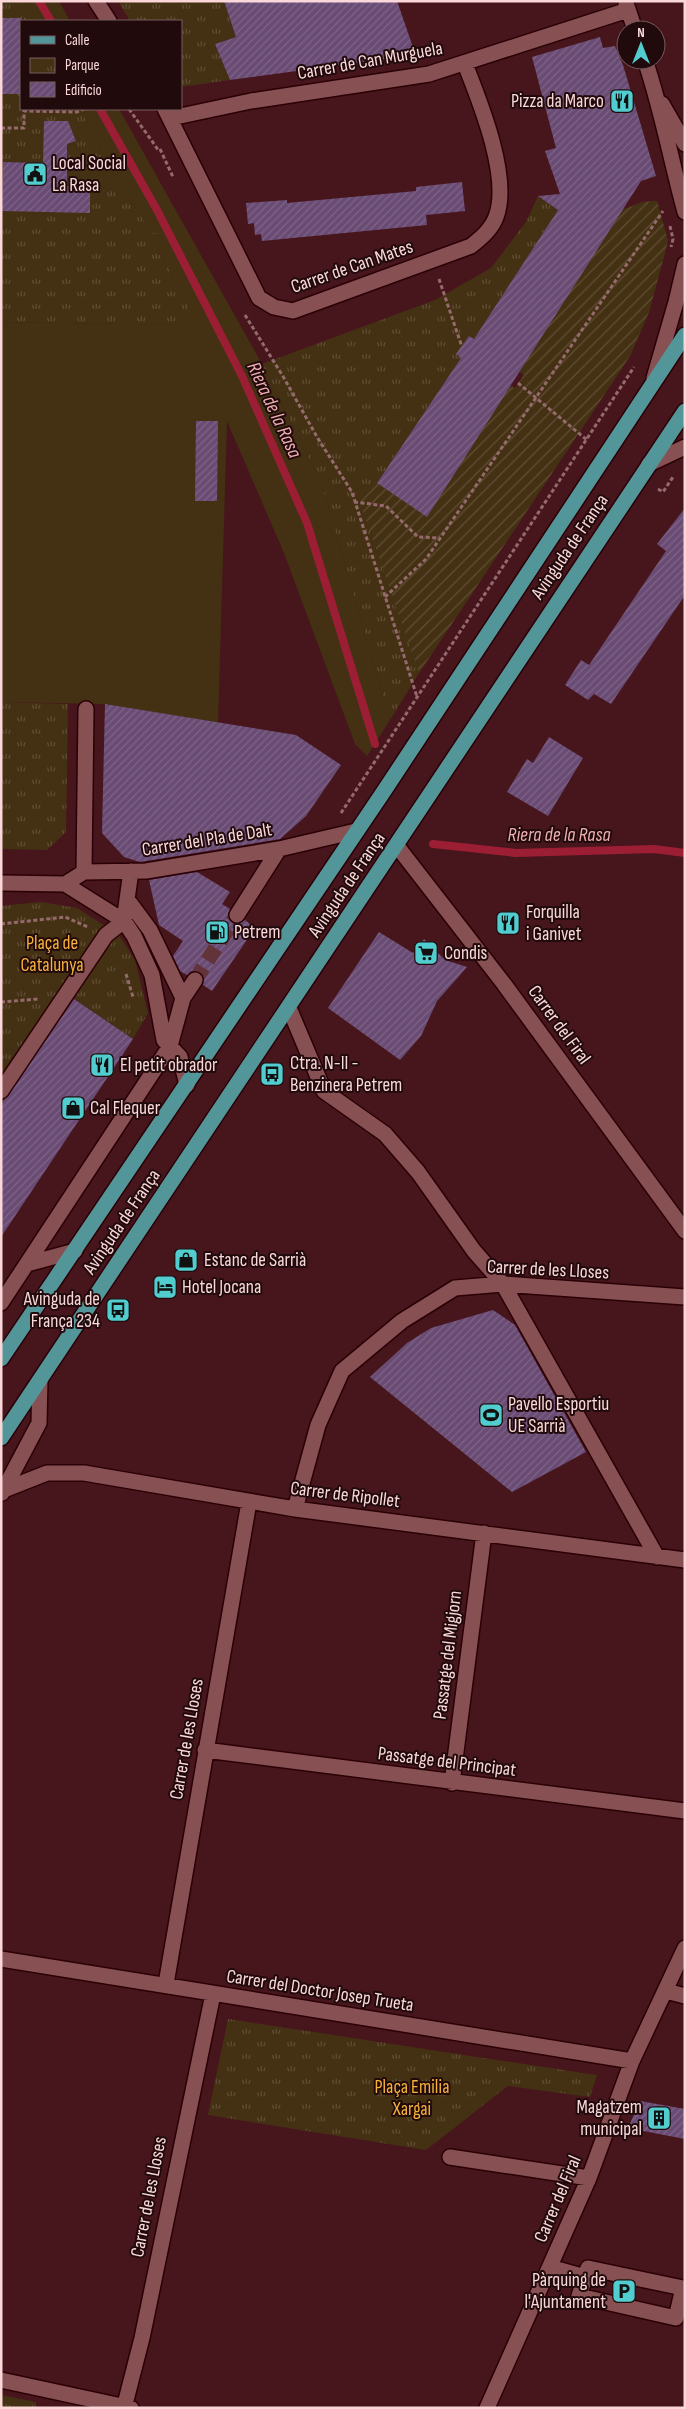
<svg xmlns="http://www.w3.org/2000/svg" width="686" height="2409" font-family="'Sofia Sans Condensed',sans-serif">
<defs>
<pattern id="park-tufts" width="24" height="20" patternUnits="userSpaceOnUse" patternTransform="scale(1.25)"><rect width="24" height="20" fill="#443113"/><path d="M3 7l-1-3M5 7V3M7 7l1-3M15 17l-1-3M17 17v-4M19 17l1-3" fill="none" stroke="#604e35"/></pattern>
<pattern id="garden-furrows" width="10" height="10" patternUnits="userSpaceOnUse" patternTransform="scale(1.25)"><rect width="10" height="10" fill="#443113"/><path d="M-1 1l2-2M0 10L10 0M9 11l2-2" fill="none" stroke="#604e35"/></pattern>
<pattern id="building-hatch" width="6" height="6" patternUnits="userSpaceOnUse" patternTransform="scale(1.25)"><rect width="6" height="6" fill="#694b74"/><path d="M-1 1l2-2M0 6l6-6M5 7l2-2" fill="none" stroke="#7f6487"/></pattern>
</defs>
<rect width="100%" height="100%" fill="#47161c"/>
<path fill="#443113" d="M27 1H59L70 21H38Z
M81 109H119L262 364 322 485 390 720 367 756 355 744 284 553 227 421 218 723 105 704 1 702V322L188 325V307L157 247V233H153L119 186Z"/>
<path fill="url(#park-tufts)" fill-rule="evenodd" d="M1 1H27L38 21 1 18Z
M118 1H224L236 37 215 44 230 80 181 87V21H130Z
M1 94H21V109H81L119 186 153 233H157V247L188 307V325L1 322ZM68 121 76 141 67 144V186L90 187V213L3 162 43 163Z
M538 196 558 210 474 339 457 354 461 358 377 483 427 517 509 385 515 388 524 375 519 371 642 202 657 201 668 241 649 312 630 356 419 673 390 720 322 485 262 364 435 300 491 268 526 222Z
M1 702 68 704 66 832 47 850 1 849Z
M41 902 77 908 119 935 135 960 148 1013 133 1039 73 998 1 1105V906Z
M228 2019 596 2075H597L590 2097 508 2086 426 2150 208 2115Z
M1 2395 36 2402V2408H1Z"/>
<path fill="url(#garden-furrows)" d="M657 201 668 241 649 312 630 356 419 673 360 502 377 483 427 517 509 385 515 388 524 375 519 371 622 210 642 202Z"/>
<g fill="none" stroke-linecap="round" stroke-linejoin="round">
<path stroke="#9b1e35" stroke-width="8" d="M39 1 51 21
M100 109 157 210 242 376 307 523 375 744
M433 844 516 853 654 849 685 853"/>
</g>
<path fill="url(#building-hatch)" d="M224 1H397L415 53 401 57 230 80 215 44 236 37Z
M1 18H21V94H1Z
M600 37 603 48 615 46 623 65 656 176 641 181 427 517 377 483 461 358 456 354 469 336 474 339 558 210 538 196 560 194 545 151 556 148 532 57Z
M44 121H68L76 141 67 144V186L90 187V213L2 211 3 162 43 163Z
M462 182 465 211 426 215 427 225 262 241 261 234 255 235 254 223 248 224 246 203 287 200V203L416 191V187Z
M196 421H218L217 501H195Z
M685 508V595L611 704 594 694 588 700 565 685 581 660 589 665 666 551 657 544Z
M105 704 296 735 341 765 306 816 280 839 140 862 124 857 102 833Z
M549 737 583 758 548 816 507 792 527 759 533 763Z
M197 872 230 892 222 904 230 909 228 915 232 923 237 924 245 920 255 928 212 991 203 985 204 976 200 972 191 971 187 975 180 971 173 956 183 941 159 925 149 880Z
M379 932 413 953 424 939 445 960 467 967 437 1001 421 1036 400 1060 328 1008Z
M74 999 133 1039 1 1237V1105Z
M493 1310 515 1325 586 1452 512 1492 370 1377 407 1343 431 1328Z
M640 2101 685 2109V2139L628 2128Z"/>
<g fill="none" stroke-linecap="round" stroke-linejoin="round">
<path stroke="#623338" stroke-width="15" stroke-dasharray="15 8" stroke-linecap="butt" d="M195 980 237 915"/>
<g stroke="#2a0006" stroke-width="18">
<path id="minor" d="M96 1 109 21
M626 3 635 30
M645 60C662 110 671 161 685 212
M662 104 685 144
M165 109 259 298 274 307 293 311 471 246C481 238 491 230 496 217 511 178 480 102 465 64
M171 118 251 101 429 74 628 10
M654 378 676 302 685 264
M649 464 685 447
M397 846 504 984 685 1231
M84 872 86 709
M1 883 65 884
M65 884 84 872 146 871 279 849 356 831
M65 884 124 921 134 936 152 975 164 1040 180 1057 187 1085
M127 899 150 930 183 998
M237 915 279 849
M289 1008 324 1091 385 1134 418 1172 474 1251 503 1284 657 1557
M1 1091 106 935 124 921 131 871
M27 1264 75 1251
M1 1303 170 1046 183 998 195 980
M4 1490 47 1473H84L295 1509 685 1560
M2 1493 39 1423 40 1380
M295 1509 318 1425 342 1371 402 1321 455 1288 503 1284 685 1297
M205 1750 685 1811
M452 1783 484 1533
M1 1959 632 2061
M166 1984 249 1502
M666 1991 685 1996
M450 2157 589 2178
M550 2267 585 2277 588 2268 683 2288 676 2318 579 2296 585 2277
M1 2380 131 2408
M124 2408 142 2338 213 1994
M487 2408 589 2178 632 2061 685 1948"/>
</g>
<g stroke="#2a0006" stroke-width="18">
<path id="major" d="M1 1359 384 791 685 335
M1 1438 685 411"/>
</g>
<path stroke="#946a6d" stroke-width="3" stroke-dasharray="4 2.5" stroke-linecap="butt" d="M129 109 159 151
M1 128H24V111L77 112 84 109
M160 149 173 177
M670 226 673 239 671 247
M439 279 462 347
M245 315 284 378 317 437 352 492 417 697
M518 383 587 440
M658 489 663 492 673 477
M354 502 386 506 418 537 440 538
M385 597 426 559 663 211
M341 813 634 367
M1 924 65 917 88 927
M126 974 133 997
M1 1002 38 999"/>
<use href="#minor" stroke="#875053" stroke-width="15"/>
<use href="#major" stroke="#539699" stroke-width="15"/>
</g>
<defs>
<g id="restaurant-square" transform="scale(1.25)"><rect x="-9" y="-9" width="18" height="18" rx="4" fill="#52cdcf" stroke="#200a0c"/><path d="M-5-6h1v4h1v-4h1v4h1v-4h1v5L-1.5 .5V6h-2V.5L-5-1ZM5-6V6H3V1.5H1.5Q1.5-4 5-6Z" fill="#111"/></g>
<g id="civic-square" transform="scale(1.25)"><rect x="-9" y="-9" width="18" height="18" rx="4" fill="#52cdcf" stroke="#200a0c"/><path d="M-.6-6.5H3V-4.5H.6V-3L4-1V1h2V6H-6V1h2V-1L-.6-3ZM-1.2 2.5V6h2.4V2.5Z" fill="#111"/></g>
<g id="fuel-square" transform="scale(1.25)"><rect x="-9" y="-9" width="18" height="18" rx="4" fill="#52cdcf" stroke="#200a0c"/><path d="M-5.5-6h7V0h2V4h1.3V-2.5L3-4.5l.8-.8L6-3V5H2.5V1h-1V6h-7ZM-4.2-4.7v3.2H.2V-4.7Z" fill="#111"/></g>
<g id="supermarket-square" transform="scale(1.25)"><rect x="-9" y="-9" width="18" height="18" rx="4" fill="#52cdcf" stroke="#200a0c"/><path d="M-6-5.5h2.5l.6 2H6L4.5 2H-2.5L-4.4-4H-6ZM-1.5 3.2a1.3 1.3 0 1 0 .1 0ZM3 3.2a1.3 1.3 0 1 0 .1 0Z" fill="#111"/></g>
<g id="bus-square" transform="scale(1.25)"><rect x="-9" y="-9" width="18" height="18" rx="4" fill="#52cdcf" stroke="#200a0c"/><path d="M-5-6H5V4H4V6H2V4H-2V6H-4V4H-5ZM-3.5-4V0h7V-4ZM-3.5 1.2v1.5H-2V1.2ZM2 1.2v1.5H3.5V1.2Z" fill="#111"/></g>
<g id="shop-square" transform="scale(1.25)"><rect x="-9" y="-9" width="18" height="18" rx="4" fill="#52cdcf" stroke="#200a0c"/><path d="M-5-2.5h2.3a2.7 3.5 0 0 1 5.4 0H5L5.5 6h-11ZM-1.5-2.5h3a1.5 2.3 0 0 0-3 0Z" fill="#111"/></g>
<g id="hotel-square" transform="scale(1.25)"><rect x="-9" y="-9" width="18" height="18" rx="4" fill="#52cdcf" stroke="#200a0c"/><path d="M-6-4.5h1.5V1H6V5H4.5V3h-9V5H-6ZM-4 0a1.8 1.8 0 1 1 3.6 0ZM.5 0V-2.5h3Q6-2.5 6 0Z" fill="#111"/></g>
<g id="stadium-square" transform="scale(1.25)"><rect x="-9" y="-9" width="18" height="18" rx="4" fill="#52cdcf" stroke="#200a0c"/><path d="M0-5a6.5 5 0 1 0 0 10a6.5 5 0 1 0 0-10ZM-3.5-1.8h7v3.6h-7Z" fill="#111"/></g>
<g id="building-square" transform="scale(1.25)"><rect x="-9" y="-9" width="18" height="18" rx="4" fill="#52cdcf" stroke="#200a0c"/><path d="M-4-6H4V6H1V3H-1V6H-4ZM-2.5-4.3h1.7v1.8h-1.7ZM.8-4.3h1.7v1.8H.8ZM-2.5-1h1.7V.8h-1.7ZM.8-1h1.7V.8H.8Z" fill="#111"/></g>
<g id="parking-square" transform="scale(1.25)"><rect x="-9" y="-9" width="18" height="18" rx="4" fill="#52cdcf" stroke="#200a0c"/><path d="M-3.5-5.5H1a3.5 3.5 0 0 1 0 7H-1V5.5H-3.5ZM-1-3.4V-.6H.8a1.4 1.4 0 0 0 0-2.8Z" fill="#111"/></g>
</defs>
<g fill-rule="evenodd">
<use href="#restaurant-square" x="622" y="101"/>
<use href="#civic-square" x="35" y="174"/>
<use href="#restaurant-square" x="508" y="923"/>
<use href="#fuel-square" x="217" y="932"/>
<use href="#supermarket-square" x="426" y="953"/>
<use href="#restaurant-square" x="102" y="1065"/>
<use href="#bus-square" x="272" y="1074"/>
<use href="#shop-square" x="73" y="1108"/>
<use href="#shop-square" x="186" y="1260"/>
<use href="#hotel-square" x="165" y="1287"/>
<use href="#bus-square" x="118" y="1310"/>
<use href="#stadium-square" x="491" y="1415"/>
<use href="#building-square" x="659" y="2118"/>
<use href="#parking-square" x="624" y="2291"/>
</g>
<g text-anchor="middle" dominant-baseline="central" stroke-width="4" stroke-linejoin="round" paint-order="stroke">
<g font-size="19" fill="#fad8d9" stroke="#200a0c">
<text transform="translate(370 61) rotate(-10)">Carrer de Can Murguela</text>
<text transform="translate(352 267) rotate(-19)">Carrer de Can Mates</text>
<text transform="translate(570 547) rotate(-56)">Avinguda de França</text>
<text transform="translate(207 840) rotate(-9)">Carrer del Pla de Dalt</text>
<text transform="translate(347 885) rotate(-56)">Avinguda de França</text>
<text transform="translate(559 1025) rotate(54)">Carrer del Firal</text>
<text transform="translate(122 1222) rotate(-56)">Avinguda de França</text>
<text transform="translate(548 1270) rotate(3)">Carrer de les Lloses</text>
<text transform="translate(345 1495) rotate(7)">Carrer de Ripollet</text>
<text transform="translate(448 1655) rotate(-83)">Passatge del Migjorn</text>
<text transform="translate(187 1739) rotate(-80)">Carrer de les Lloses</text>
<text transform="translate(447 1762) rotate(7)">Passatge del Principat</text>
<text transform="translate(320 1991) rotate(9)">Carrer del Doctor Josep Trueta</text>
<text transform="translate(149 2197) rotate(-79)">Carrer de les Lloses</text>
<text transform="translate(558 2199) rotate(-67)">Carrer del Firal</text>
</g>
<g font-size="19" fill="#fad8d9" stroke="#200a0c" text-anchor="start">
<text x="604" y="101" text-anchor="end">Pizza da Marco</text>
<text x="52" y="163">Local Social<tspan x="52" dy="22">La Rasa</tspan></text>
<text x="526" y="912">Forquilla<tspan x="526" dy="22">i Ganivet</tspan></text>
<text x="234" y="932">Petrem</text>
<text x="444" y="953">Condis</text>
<text x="290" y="1063">Ctra. N-II -<tspan x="290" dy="22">Benzinera Petrem</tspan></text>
<text x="120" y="1065">El petit obrador</text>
<text x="90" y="1108">Cal Flequer</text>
<text x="204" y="1260">Estanc de Sarrià</text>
<text x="182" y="1287">Hotel Jocana</text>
<text x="100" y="1299" text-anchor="end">Avinguda de<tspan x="100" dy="22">França 234</tspan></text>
<text x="508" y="1404">Pavello Esportiu<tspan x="508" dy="22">UE Sarrià</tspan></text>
<text x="642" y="2107" text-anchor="end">Magatzem<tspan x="642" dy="22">municipal</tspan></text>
<text x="606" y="2280" text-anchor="end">Pàrquing de<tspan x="606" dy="22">l'Ajuntament</tspan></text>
</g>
<g font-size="19" fill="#f7b23a" stroke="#200a0c">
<text x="52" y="943">Plaça de<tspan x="52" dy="22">Catalunya</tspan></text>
<text x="412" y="2087">Plaça Emilia<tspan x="412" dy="22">Xargai</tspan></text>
</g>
<g font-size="20" font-style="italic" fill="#eeadaf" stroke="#200a0c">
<text transform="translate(274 410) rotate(65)">Riera de la Rasa</text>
<text x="559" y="835">Riera de la Rasa</text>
</g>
</g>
<rect width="686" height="2409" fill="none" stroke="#fad8d9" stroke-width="5"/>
<rect x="20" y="20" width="162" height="90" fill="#200a0c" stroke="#775c5e"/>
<rect x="30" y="36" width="25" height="8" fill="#539699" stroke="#775c5e"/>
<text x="65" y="45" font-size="15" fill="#fad8d9">Calle</text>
<rect x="30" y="58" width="25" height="15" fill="url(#park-tufts)" stroke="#775c5e"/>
<text x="65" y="70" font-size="15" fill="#fad8d9">Parque</text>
<rect x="30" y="82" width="25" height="15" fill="url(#building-hatch)" stroke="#775c5e"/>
<text x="65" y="95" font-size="15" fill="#fad8d9">Edificio</text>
<g transform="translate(641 45)"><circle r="24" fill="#200a0c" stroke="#775c5e"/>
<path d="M0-4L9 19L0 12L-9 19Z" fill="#52cdcf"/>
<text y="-8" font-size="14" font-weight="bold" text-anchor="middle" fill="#fad8d9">N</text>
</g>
</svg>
